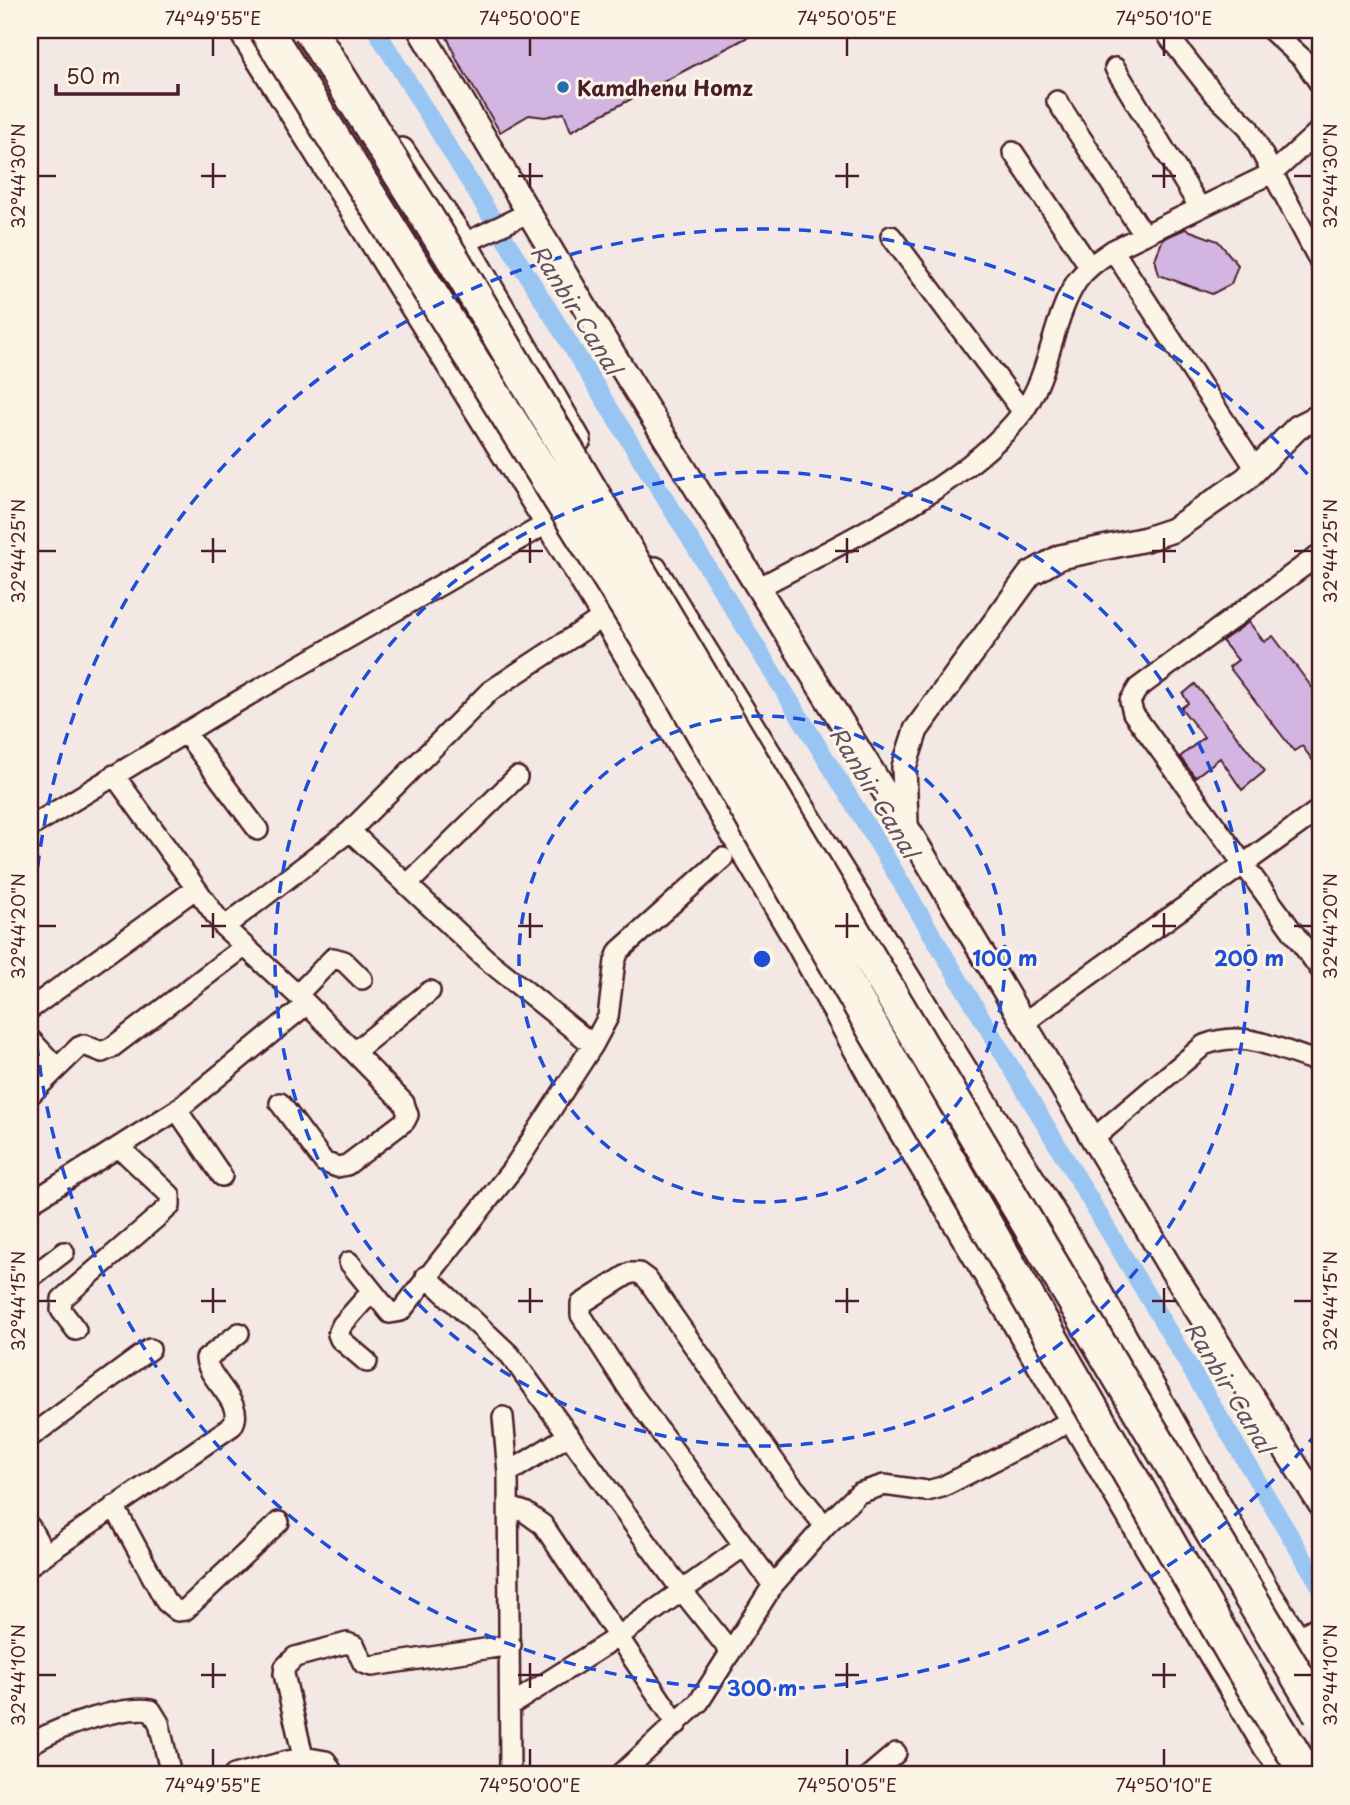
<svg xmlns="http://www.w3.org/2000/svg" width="1350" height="1805" font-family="'Playpen Sans',sans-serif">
<rect width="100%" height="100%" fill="#f4e8e4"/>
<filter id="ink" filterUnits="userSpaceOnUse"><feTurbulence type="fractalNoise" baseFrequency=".0143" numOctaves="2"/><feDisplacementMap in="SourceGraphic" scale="14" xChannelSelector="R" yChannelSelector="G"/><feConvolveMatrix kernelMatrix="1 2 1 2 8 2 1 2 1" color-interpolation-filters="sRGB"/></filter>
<g filter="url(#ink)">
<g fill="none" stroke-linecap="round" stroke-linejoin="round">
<path stroke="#99c5f2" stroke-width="18" d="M376 30 874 837 1320 1586"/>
</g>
<path fill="#d3b5e1" stroke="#4a1f2b" stroke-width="2" d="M444 30H761L571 131 564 113 545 117 529 115 500 132 457 60Z
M1185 229 1218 241 1238 265 1231 284 1212 294 1159 275 1155 259 1163 239Z
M1249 622 1264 642 1273 636 1320 698V770L1302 746 1294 751 1229 667 1238 660 1222 641Z
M1195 684 1265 771 1242 790 1220 758 1195 777 1180 757 1204 737 1181 708 1188 703 1183 694Z"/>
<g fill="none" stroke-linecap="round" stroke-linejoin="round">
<g stroke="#4a1f2b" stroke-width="24">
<path id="minor" d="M1271 30 1303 59 1320 84
M1169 37 1214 94 1248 127 1320 262
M1115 68 1200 208
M1057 101 1144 235
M1013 152 1090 267
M891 236 1023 412
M465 243 530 212
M1113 250 1256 469
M1320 554 1138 688 1130 701 1133 713 1320 969
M758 588C838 545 967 486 1022 413 1051 374 1051 321 1077 281 1086 268 1100 259 1113 250L1274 172 1320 130
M185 732 258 830
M114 775 224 927 307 1004 404 1103 408 1115 405 1121 347 1165 337 1167 324 1162 280 1103
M30 827 216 714 560 516
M350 831 486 959 593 1045
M407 885 517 777
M224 927 350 831 490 691 594 623
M297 995 333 958 344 961 362 979
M30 1009 195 889
M1022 1024 1320 809
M30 1039 57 1068
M354 1052 430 991
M30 1095 79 1047 84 1045 102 1052 111 1048 244 947
M177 1110 222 1176
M1093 1139 1204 1045C1246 1028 1279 1051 1320 1062
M30 1203 177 1110 307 1004
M349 1262 390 1313 401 1311 514 1167 593 1045 608 1017 615 961 619 951 723 858
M426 1276 510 1355 683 1592 730 1651
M30 1278 64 1252
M76 1330 61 1310 62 1299 170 1206V1195L120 1148
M367 1362 340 1339 338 1334 342 1325 372 1291
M503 1417 508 1473 510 1775
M30 1437 150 1349
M508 1473 569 1435
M114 1506 166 1602 177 1611 185 1610 279 1522
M509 1507 525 1512 543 1525 677 1724
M30 1527 45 1554
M30 1565 232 1426C247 1405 209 1381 206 1359L239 1333
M773 1585 630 1391 581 1315V1304L630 1273H639L647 1279 786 1478 825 1526
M1297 1638 1320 1625
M511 1705 619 1636 744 1546
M30 1745C54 1728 122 1705 151 1710L159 1723 171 1775
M303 1757 284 1674 285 1667 295 1657 347 1643 355 1646 363 1663 372 1666 511 1645
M234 1775 303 1757 326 1761 334 1775
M620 1775 699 1702 773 1585 825 1526 859 1493 884 1485 927 1491 942 1487 1073 1420
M870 1775 896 1753"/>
</g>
<g stroke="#4a1f2b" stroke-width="28">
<path id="tertiary" d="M240 30 569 559 797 942 897 1125 1266 1748 1287 1775
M420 30 602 336 906 826 1168 1264 1320 1504
M402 150 465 243 579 440
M655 569 1070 1239 1267 1590 1320 1672
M906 823 904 767 916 730 1030 574 1060 557 1146 539 1173 530 1246 479 1298 427 1320 416"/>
</g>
<use href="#minor" stroke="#fcf5e5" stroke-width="19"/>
<use href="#tertiary" stroke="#fcf5e5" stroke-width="23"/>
<g stroke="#4a1f2b" stroke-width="37" stroke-linecap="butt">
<path id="trunk-bridge" d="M266 30 669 674 1236 1659 1307 1775
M310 30 453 259 1320 1714"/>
</g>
<use href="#trunk-bridge" stroke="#fcf5e5" stroke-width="32"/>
</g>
</g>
<path fill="none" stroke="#4a1f2b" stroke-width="2.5" d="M213 38V56M530 38V56M847 38V56M1164 38V56M213 163V188M530 163V188M847 163V188M1164 163V188M38 176H56M201 176H226M518 176H543M835 176H859M1152 176H1176M1294 176H1312M213 538V563M530 538V563M847 538V563M1164 538V563M38 551H56M201 551H226M518 551H543M835 551H859M1152 551H1176M1294 551H1312M213 913V938M530 913V938M847 913V938M1164 913V938M38 926H56M201 926H226M518 926H543M835 926H859M1152 926H1176M1294 926H1312M213 1288V1313M530 1288V1313M847 1288V1313M1164 1288V1313M38 1301H56M201 1301H226M518 1301H543M835 1301H859M1152 1301H1176M1294 1301H1312M213 1663V1688M530 1663V1688M847 1663V1688M1164 1663V1688M38 1675H56M201 1675H226M518 1675H543M835 1675H859M1152 1675H1176M1294 1675H1312M213 1749V1766M530 1749V1766M847 1749V1766M1164 1749V1766"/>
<g fill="none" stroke="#1d4ed8" stroke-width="3.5" stroke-dasharray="12 9">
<circle cx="762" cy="959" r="243"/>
<circle cx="762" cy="959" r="487"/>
<path d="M1317 1433A730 730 0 1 1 1317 485"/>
</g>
<circle fill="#1f6fb2" stroke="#fcf5e5" stroke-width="2.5" cx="563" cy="87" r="7"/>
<g text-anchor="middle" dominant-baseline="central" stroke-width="6" stroke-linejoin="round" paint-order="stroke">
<g font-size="21" font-weight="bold" fill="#4a1f2b" stroke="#fcf5e5" text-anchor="start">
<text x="577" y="87">Kamdhenu Homz</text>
</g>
<g font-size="23" font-style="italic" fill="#625167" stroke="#fcf5e5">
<text transform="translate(577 309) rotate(58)">Ranbir Canal</text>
<text transform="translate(875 792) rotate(59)">Ranbir Canal</text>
<text transform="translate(1230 1387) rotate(59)">Ranbir Canal</text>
</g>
</g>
<circle cx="762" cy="959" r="10" fill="#1d4ed8" stroke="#fcf5e5" stroke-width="3.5"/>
<g font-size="21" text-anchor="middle" font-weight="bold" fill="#1d4ed8" stroke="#fcf5e5" stroke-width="6" stroke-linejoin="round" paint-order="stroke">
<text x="1005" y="966">100 m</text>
<text x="1249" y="966">200 m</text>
<text x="762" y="1696">300 m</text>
</g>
<rect width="1350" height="1805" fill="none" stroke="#fcf5e5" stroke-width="77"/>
<path d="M56 84v10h122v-10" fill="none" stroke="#4a1f2b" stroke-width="3.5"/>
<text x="66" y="84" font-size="21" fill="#4a1f2b" stroke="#fcf5e5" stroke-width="5" paint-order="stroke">50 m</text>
<rect x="38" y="38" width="1274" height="1728" fill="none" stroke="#4a1f2b" stroke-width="2.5"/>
<g font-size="18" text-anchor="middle" fill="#4a1f2b">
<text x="213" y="25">74°49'55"E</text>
<text x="530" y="25">74°50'00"E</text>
<text x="847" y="25">74°50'05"E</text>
<text x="1164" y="25">74°50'10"E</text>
<text transform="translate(19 176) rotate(-90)" y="6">32°44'30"N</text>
<text transform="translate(1331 176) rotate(-90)" y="6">32°44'30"N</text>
<text transform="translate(19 551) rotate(-90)" y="6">32°44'25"N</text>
<text transform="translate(1331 551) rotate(-90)" y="6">32°44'25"N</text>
<text transform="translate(19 926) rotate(-90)" y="6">32°44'20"N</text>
<text transform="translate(1331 926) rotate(-90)" y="6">32°44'20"N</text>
<text transform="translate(19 1301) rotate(-90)" y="6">32°44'15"N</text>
<text transform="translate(1331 1301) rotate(-90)" y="6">32°44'15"N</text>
<text transform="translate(19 1675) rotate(-90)" y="6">32°44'10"N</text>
<text transform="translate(1331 1675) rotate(-90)" y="6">32°44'10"N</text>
<text x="213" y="1792">74°49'55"E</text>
<text x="530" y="1792">74°50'00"E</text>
<text x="847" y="1792">74°50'05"E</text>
<text x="1164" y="1792">74°50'10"E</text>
</g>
</svg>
